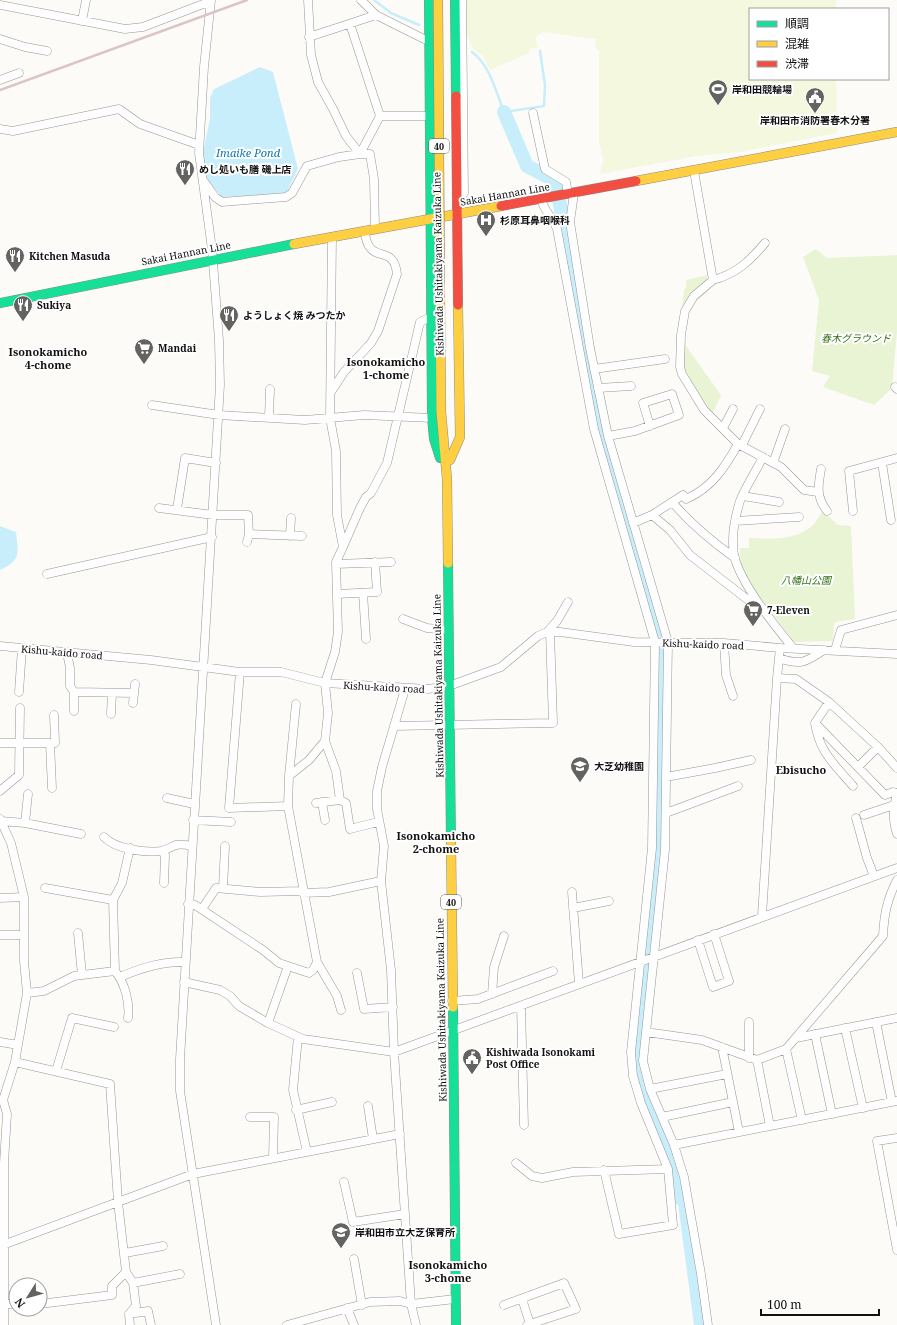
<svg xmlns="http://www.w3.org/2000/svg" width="897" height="1325" font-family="'Noto Serif','Noto Sans JP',serif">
<rect width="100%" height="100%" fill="#fcfbf7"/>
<path fill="#e9f4d4" d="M816 249 827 258 897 255V332L892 388 874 405 823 387 830 376 812 371 819 300 803 257Z
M707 275 709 290 689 308 682 307 684 290 686 288V280Z
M683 342 721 395 712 415 699 401 682 365Z
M823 511 838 525 851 526 855 619 840 621 834 623 833 641 794 642 766 605 751 591 740 562V548H749V538C771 539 797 541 814 524 817 520 820 515 823 511Z"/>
<path fill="#f3f8df" d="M464 0H836V9H750V79H836L837 133 739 152 697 156 600 174 603 160 599 141V51L596 49 595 39 543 32 535 37 538 47 530 49 529 53 490 70 483 56 473 49 465 31Z"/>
<path fill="#c9eefb" d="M260 67 273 72 298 169 287 192 281 195 222 197 206 178 203 153 210 118V98L214 89Z
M0 526 16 532C18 553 22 560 0 570Z
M681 1180 705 1325H694L675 1181Z"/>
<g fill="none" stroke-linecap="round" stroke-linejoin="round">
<path stroke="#c9eefb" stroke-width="2.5" d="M374 0 391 13 419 25
M472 52C490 65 496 92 504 112L544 106 545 85 540 51"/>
<path stroke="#c9eefb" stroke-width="14" d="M504 112 527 166 550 178 556 186 561 209V219L600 431 661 635 662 647 658 829 653 926 638 1051 639 1076 646 1100 668 1153 678 1185 680 1198"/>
<g stroke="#979695" stroke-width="9">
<path id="street" d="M211 0 204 67 199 153 212 249 219 340 220 385 180 1059V1091L216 1325
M308 0 311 55 318 82 333 109 346 136 360 154H370L374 179 375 229
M361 0 376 15 424 39
M462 0 464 193
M0 5 125 29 143 27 211 1
M82 21 86 0
M350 24 380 116
M309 37 376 15
M0 39 25 47 47 51
M0 80 19 73
M533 113 545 169 566 182 568 194
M0 129 13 131 119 109 140 124 199 145
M694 171 713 280 694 296 685 311 681 335 680 367 682 374 704 410 738 444 781 467 804 490 818 492
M203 180 215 197 222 202 286 197 292 193 307 166 339 157 360 154 380 116H425
M574 193 570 222 590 348 608 436 668 642 665 850 643 1061 650 1089 674 1145 684 1177 701 1274 708 1325
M541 199C544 211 552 216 557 229L594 429 655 642 652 848 631 1052 633 1076 641 1103 668 1169 673 1225 619 1234 604 1170
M332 237 330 418 336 451 337 515 343 547 336 562 338 632 335 652 325 683 328 713 325 741 309 760 289 776 288 806 317 962 337 996 341 1010
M713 280C736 274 750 261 765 243
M594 369 665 359
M895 387 897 389
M598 388 631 386
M331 392 344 372 371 343 378 331 397 274C394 247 377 260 369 246 366 242 366 236 364 231
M152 405 219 415 305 420 364 415 432 418
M269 418 270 389
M723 428 733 409
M608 436 635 431 679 415 672 394 643 403 650 426
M742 445 760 409
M763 457C756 471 746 486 740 501 735 517 731 537 734 555 740 583 775 626 793 648
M773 463 785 429
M882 463 891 520
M821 469C818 486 816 497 827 511
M743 496 779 502
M672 502C691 524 711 541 735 558
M159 508 213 515H248L249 534 302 536
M177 509 185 458 216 463
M853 511 849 471 897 458
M652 515 670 530 690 555 761 610
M735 521 799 517
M633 523 652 515 683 495 686 499C712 488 725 467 738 444
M290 536 291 518
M247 542 249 534
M343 547 360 508 366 497 371 493 387 463 420 322 431 317
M336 564 391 562
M47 574 212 537
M363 593 366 639
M337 594 377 592 375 562
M403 619 427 628 448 630
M547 632 557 621 568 602
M724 643 726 675 733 696
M0 646 151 660 240 672H281L325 683 428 689 449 686 501 667 538 636 547 632H560L634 642 724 643 780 648 897 654
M835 650 841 630 897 615
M67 653 70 668V686L74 692 134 693
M779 658C801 666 806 662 824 650
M240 672 229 808 288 806
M777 678 796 679 829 702 878 747 897 768
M405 689 382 767 377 791V809L384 846 381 881 391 970 394 1052 411 1304 416 1325
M19 692 22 648
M829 702 815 723C819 752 835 765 853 786
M133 703 135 684
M74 711V692
M111 714 112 693
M815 723 885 795 893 792 897 793
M394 726 553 723 550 632
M325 741 336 771 340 800
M0 743H50L52 788
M50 743H55L54 715
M858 767 878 747
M289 776 296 704
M666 777 715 768 751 760
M0 791 19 775 20 708
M897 794C893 808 892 820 897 834
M167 798 194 804
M322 802 325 820
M316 803 340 800 346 803 350 829 378 822
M666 813 738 786
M864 815 894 805
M856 818 867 858 874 876
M0 819 11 843 24 897V961L27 993 15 1062 3 1100 7 1114 4 1163V1325
M193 820 231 822
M1 821 25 823 81 834
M25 823 28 794
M104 837C115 849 145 853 161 851 166 850 171 847 176 845 181 844 187 845 192 846
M162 851 165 855 164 883
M45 888 113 900
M223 888 225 846
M572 892 579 984
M303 893 329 892 381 881
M0 898 24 897
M188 904 195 905 263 950 279 963 309 973 313 970 317 962
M573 908 609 901
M202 909 216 888 260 892 302 891
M762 916 777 678 780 648
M78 933 82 975
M0 935H24
M698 940 713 987 729 981 714 934
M357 973 364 1009 393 1007
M120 977C141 968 162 961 185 962
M184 982 220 990 230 996 239 1006 268 1023 303 1039 394 1052 897 868
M27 993 44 991 74 976 115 971
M492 994 494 967 504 936
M452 1001 478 999 553 971
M521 1006 524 1125
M128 1018C130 1003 125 983 115 971L113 900 122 883 130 848
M749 1022V1058
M876 1022 892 1102
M268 1023 288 966
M845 1028 863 1108
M646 1032 702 1040 757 1060 786 1049 883 936C884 915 887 899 897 880
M815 1034 832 1114
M298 1037 293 1090 307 1152
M796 1038 897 1018
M0 1042 18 1045
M722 1047 739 1132
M786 1049 802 1120
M757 1060 770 1126
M15 1062 110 1084 118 1202 126 1272 133 1283 136 1306 129 1314 130 1325
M56 1071 72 1018 114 1027
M650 1089 727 1074
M368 1106 373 1139
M296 1110 332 1102
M250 1117H274L273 1158
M662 1117 733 1102
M897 1138 877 1141 897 1250
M674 1145 897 1101
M516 1163 532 1176 542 1178 573 1172 668 1169
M344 1182 353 1222 405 1214
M0 1246 193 1174 400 1134
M125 1253 163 1246
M354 1259 362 1305
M133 1283 180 1274
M522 1299 530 1324
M4 1304H16
M40 1304 112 1295V1286L126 1272
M504 1305 564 1283 576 1309 527 1325
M347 1308 354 1325
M129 1314 148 1311 151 1325
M287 1325 370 1302 400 1301 411 1304 455 1299"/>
</g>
<g stroke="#8d8d8b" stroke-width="10">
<path id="fast" d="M429 0 432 418 434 439 440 458
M455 0 456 96
M0 303 294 244
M448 563 451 844
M453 1007 456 1325"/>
</g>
<g stroke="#8d8d8b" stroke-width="10">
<path id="slow" d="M636 181 897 132
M294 244 501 206
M440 292 441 411 447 479 448 563
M450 460 460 437 458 305
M451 844 453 1007"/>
</g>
<g stroke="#8d8d8b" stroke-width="10">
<path id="jam" d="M456 96 458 305
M501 206 636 181"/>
</g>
<use href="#street" stroke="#fffefe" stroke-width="8"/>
<use href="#fast" stroke="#16e098" stroke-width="9"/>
<use href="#slow" stroke="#ffcf43" stroke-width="9"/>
<use href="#jam" stroke="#f24e42" stroke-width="9"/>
<path stroke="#dbc4c7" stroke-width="2.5" d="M0 90 247 0"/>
<g stroke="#848482" stroke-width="10" stroke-linecap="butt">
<path id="slow-bridge" d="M438 0 440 292"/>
</g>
<use href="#slow-bridge" stroke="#ffcf43" stroke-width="9"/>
</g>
<defs>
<g id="stadium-pin" transform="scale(1)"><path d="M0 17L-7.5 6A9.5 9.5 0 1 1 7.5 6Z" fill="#636362" stroke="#fff"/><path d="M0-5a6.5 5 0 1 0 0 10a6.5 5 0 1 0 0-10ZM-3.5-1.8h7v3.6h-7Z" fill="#fff"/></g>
<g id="civic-pin" transform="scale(1)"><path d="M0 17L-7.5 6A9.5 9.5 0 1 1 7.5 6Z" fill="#636362" stroke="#fff"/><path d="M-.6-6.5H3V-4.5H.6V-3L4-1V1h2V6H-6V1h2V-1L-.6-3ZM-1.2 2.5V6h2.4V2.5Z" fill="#fff"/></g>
<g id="restaurant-pin" transform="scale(1)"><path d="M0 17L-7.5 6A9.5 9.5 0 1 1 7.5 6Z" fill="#636362" stroke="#fff"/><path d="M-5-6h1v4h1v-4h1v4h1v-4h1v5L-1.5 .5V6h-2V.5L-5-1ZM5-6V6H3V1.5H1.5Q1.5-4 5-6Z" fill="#fff"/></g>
<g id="hospital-pin" transform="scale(1)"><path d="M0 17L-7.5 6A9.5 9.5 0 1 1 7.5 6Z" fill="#636362" stroke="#fff"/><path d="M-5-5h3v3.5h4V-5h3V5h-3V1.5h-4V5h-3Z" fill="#fff"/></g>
<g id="supermarket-pin" transform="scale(1)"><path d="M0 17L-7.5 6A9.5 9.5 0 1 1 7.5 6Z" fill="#636362" stroke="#fff"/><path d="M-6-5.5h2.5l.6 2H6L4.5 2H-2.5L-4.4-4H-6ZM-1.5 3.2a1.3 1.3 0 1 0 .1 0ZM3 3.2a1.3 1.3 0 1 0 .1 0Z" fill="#fff"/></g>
<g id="school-pin" transform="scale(1)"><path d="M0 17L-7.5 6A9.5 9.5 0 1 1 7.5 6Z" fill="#636362" stroke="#fff"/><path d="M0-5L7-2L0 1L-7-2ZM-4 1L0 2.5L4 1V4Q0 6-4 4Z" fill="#fff"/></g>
</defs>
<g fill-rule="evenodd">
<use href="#stadium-pin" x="718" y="89"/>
<use href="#civic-pin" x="815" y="97"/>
<use href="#restaurant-pin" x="185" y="169"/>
<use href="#hospital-pin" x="486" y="220"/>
<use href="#restaurant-pin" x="15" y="256"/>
<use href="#restaurant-pin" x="23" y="305"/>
<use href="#restaurant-pin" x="229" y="315"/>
<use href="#supermarket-pin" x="144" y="348"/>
<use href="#supermarket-pin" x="753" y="610"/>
<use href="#school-pin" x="580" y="766"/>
<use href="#civic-pin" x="472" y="1058"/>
<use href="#school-pin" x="341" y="1232"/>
</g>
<g text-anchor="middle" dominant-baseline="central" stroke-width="4" stroke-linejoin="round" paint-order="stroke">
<g fill="#fff" stroke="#585858" stroke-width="1">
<rect x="429" y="139" width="20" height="14" rx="3"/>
<rect x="441" y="895" width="20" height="14" rx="3"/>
</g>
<g font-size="9" font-weight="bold" fill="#111">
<text x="439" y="146">40</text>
<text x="451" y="902">40</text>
</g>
<g font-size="10" font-weight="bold" fill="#111" stroke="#fff" text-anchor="start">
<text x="732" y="89">岸和田競輪場</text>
<text x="815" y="120" text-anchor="middle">岸和田市消防署春木分署</text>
<text x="199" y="169">めし処いも膳 磯上店</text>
<text x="500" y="220">杉原耳鼻咽喉科</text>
<text x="29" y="256">Kitchen Masuda</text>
<text x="37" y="305">Sukiya</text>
<text x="243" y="315">ようしょく焼 みつたか</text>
<text x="158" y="348">Mandai</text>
<text x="767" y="610">7-Eleven</text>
<text x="594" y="766">大芝幼稚園</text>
<text x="486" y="1052">Kishiwada Isonokami<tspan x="486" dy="12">Post Office</tspan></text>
<text x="355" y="1232">岸和田市立大芝保育所</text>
</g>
<g font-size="10" fill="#111" stroke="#fff">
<text transform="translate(505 194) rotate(-10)">Sakai Hannan Line</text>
<text transform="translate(186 253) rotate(-11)">Sakai Hannan Line</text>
<text transform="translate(438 264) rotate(-91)">Kishiwada Ushitakiyama Kaizuka Line</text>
<text transform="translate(703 644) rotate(2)">Kishu-kaido road</text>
<text transform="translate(62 652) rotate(5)">Kishu-kaido road</text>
<text transform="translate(438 686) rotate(-91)">Kishiwada Ushitakiyama Kaizuka Line</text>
<text transform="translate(384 687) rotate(3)">Kishu-kaido road</text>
<text transform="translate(441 1010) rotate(-91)">Kishiwada Ushitakiyama Kaizuka Line</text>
</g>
<g font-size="10" font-style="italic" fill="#337118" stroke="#fff">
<text x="856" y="338">春木グラウンド</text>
<text x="806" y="580">八幡山公園</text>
</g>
<g font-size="11" font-style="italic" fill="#0a7ab2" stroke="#fff">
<text x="248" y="152">Imaike Pond</text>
</g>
<g font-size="11" font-weight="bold" fill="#111" stroke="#fff">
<text x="48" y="351">Isonokamicho<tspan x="48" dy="13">4-chome</tspan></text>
<text x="386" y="361">Isonokamicho<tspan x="386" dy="13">1-chome</tspan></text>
<text x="801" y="769">Ebisucho</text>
<text x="436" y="835">Isonokamicho<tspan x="436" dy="13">2-chome</tspan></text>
<text x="448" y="1264">Isonokamicho<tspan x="448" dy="13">3-chome</tspan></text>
</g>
</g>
<rect x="749" y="8" width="140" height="72" fill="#ffffff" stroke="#a0a0a0"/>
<rect x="757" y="21" width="20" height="6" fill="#16e098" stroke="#a0a0a0"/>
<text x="785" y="28" font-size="12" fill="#111111">順調</text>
<rect x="757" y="41" width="20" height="6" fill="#ffcf43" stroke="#a0a0a0"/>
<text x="785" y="48" font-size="12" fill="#111111">混雑</text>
<rect x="757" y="61" width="20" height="6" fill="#f24e42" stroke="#a0a0a0"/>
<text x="785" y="68" font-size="12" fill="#111111">渋滞</text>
<g transform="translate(28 1297) rotate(233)"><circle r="19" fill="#ffffff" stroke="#a0a0a0"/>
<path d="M0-3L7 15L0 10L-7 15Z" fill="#636362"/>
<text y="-6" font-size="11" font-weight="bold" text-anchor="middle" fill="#111111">N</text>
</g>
<path d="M761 1309v6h118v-6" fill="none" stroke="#111111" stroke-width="2"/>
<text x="767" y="1309" font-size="12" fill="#111111" stroke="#ffffff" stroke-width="3" paint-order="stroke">100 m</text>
</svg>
